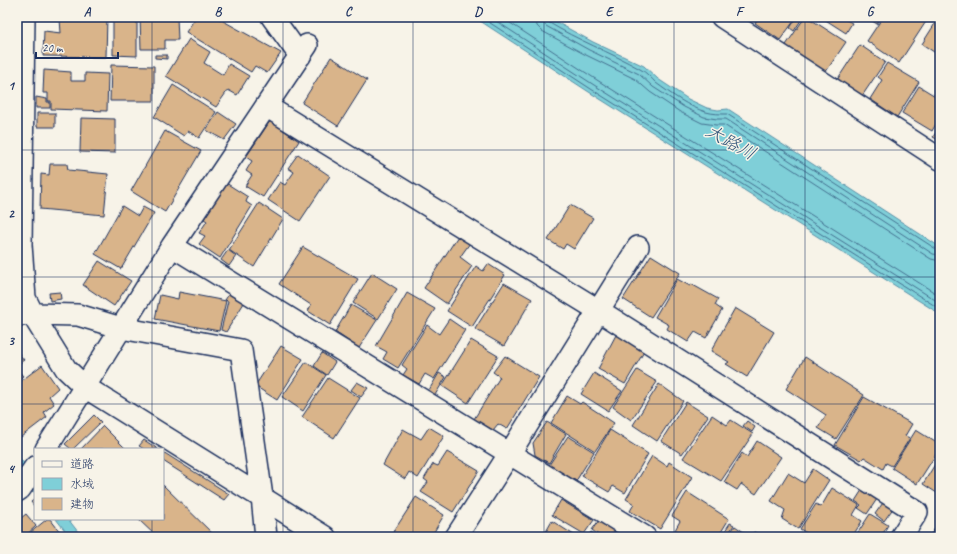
<svg xmlns="http://www.w3.org/2000/svg" width="957" height="554" font-family="Caveat,'Klee One',sans-serif">
<rect width="100%" height="100%" fill="#f7f3e8"/>
<filter id="ink" filterUnits="userSpaceOnUse"><feTurbulence type="fractalNoise" baseFrequency=".025" numOctaves="2"/><feDisplacementMap in="SourceGraphic" scale="8" xChannelSelector="R" yChannelSelector="G"/><feConvolveMatrix kernelMatrix="1 2 1 2 8 2 1 2 1" color-interpolation-filters="sRGB"/></filter>
<g filter="url(#ink)">
<path fill="#7fcfd8" stroke="#578fa7" d="M474 17H547L593 42 644 66 658 79 688 99 707 108 718 110 728 109 940 247V314L589 92Z
M17 455 35 477V493L17 471Z
M56 519H68L82 537H70Z"/>
<g fill="none" stroke-linecap="round" stroke-linejoin="round">
<path stroke="#436f8f" stroke-width="1" d="M481 17 591 89 940 309
M490 17 594 85 940 303
M501 17 597 80 940 296
M535 17 537 26 542 31 586 55 635 79 650 92 680 112 702 123 716 125H724L931 259 940 261
M541 17 542 22 546 26 589 50 639 74 653 87 684 107 704 117 717 119H726L933 254 940 255
M546 17 548 22C577 40 610 52 640 69 646 72 651 78 656 83 671 94 689 107 706 112 713 114 720 114 727 114L936 249 940 250"/>
</g>
<path fill="#d9b48a" stroke="#1b2f5e" d="M89 17H107L106 57 43 56 44 31 61 33 60 19 89 20Z
M113 17H137V56L113 55Z
M140 17H177L178 40H165V49H141Z
M196 17H216L281 53 267 73 255 66 251 72 186 32Z
M739 17H750L746 23Z
M759 17H797L780 40 755 23Z
M797 17H803L794 31 790 28Z
M805 17H807L846 42 825 73 784 48Z
M821 17H841L852 23 846 33Z
M866 17H881L877 24Z
M883 17H929L899 63 867 41Z
M933 17H940V56L922 44 936 22 932 20Z
M189 39 210 52 204 63 223 75 229 64 249 76 237 95 228 90 216 107 166 76Z
M860 45 885 62 862 96 837 80Z
M155 55H167V59L155 58Z
M331 57 367 80 338 126 302 103Z
M887 63 919 82 897 117 870 99 882 80 878 77Z
M111 65 154 66V101H110Z
M44 70 71 72V81H85V73L108 74 107 111 51 109V101H48V93H43Z
M173 85 216 112 199 138 188 131 184 136 154 117Z
M919 86 940 99V117L932 131 902 113Z
M36 97 47 99V102H50V108H36Z
M218 112 236 124 224 140 206 130Z
M37 113H55V127H37Z
M81 118 115 119V153L80 152Z
M270 121 299 141 263 197 245 186 252 175 246 171 252 161 246 157Z
M940 126V141L933 137Z
M165 131 201 151 165 212 131 191Z
M298 154 330 176 300 221 268 200 280 182 285 185 294 172 288 168Z
M50 164H67L68 170 108 174 104 215 40 209 41 174 49 175Z
M226 183 248 197 246 202 252 206 220 258 199 244 205 236 199 233 207 221 204 219Z
M259 203 283 219 254 267 229 250Z
M570 205 593 218 574 249 566 244 563 249 548 240Z
M122 206 138 216 143 207 154 213 121 269 95 254Z
M458 236 470 243 460 257 472 266 447 304 424 288Z
M303 247 358 279 330 325 308 311 311 305 279 284Z
M228 250 236 256 229 266 221 260Z
M651 255 680 273 651 317 623 299Z
M99 261 131 281 114 306 83 285Z
M488 264 505 275 472 327 447 311 476 266 483 271Z
M372 273 397 289 378 319 353 303Z
M677 279 690 286 691 284 718 299 715 305 722 310 706 338 695 332 688 342 667 329 669 325 655 317Z
M504 283 532 299 504 346 475 329Z
M60 292 61 299 50 301 49 293Z
M179 292 226 301 219 331 155 319 160 295 178 299Z
M407 293 435 309 398 368 383 359 387 352 376 346Z
M229 294 244 303 226 332 221 330 228 301 225 300Z
M351 305 377 320 359 348 335 332Z
M735 308 774 332 747 377 726 364 729 362 711 351Z
M449 319 465 330 434 379 425 374 419 384 403 375 407 369 402 365 427 325 439 334Z
M617 333 645 350 625 384 598 369Z
M471 340 498 356 468 403 442 386Z
M281 346 303 359 277 400 255 386Z
M17 351 24 360 17 365Z
M322 353 335 362 327 375 314 366Z
M505 356 539 377 507 429 498 424 493 430 474 419 500 377 493 372Z
M805 357 864 395 836 439 818 428 826 415 786 389Z
M306 362 326 375 303 411 282 397Z
M42 365 58 388 49 396 54 404 44 412 47 417 17 440V384Z
M17 369 23 376 17 381Z
M637 370 657 382 631 420 613 407Z
M439 373 446 377 435 395 429 390Z
M594 373 622 391 608 411 581 394Z
M328 378 360 398 334 438 302 417Z
M357 382 368 388 361 397 351 390Z
M659 384 683 401 657 441 633 425Z
M567 396 580 404 582 402 614 423 595 451 551 423Z
M864 397 912 424 905 436 910 438 892 466 886 463 883 469 864 457 861 460 835 445Z
M686 402 708 416 682 454 661 441Z
M94 415 101 422 73 449H71L65 444Z
M712 415 727 425 731 420 753 434 721 481 683 458Z
M747 421 755 427 752 432 743 426Z
M547 422 566 434 549 463 535 455 533 443Z
M103 426 126 449H81Z
M429 427 444 436 418 478 409 472 405 479 383 465 403 429 421 439Z
M610 430 648 454 625 493 613 486 609 492 582 476Z
M916 430 940 445V448L917 484 892 468Z
M568 436 594 452 576 481 549 465Z
M144 440 158 449H144L139 446Z
M757 441 781 457 756 494 741 484 737 490 724 482 742 453 747 457Z
M163 452 229 494 224 500 163 461Z
M447 452 479 471 453 512 421 492 428 482 424 479 433 464 438 466Z
M652 456 667 466 669 462 692 477 660 529 630 511 634 504 626 499Z
M940 456V495L923 484Z
M813 469 829 480 798 529 782 519 785 510 771 501 788 473 804 483Z
M163 485 216 537H157L138 519H163Z
M864 487 879 496 867 514 858 508 861 505 855 501Z
M832 488 859 505 853 515 862 521 852 537H813L800 529 816 504 821 507Z
M687 492 729 519 718 537H680L682 534 675 530 680 521 672 516Z
M416 497 444 515 431 537H390Z
M35 499V507L31 502Z
M561 500 594 520 584 534 552 515Z
M885 500 894 507 884 521 875 514Z
M26 514 36 526 24 537H19L18 534V526L21 518Z
M870 514 888 525 881 537H855Z
M47 519H50L64 537H25Z
M599 520 615 531 611 537H601L592 530Z
M552 521 577 537H543Z
M730 523 734 525 726 537H721Z
M938 524 940 525V537H929Z
M735 526 751 537 754 532 762 537H727Z
M591 532 598 537H587Z"/>
<g fill="none" stroke-linecap="round" stroke-linejoin="round">
<g stroke="#1b2f5e" stroke-width="24">
<path id="minor" d="M24 17 21 245 25 298 37 322 66 369 85 387 325 537
M272 17 300 56
M722 17 940 159
M266 106 598 310 917 512 901 537
M172 246 645 537
M17 315 33 314 78 315 121 328 241 350 262 497 266 537
M46 449 172 246 307 45
M17 491 20 489 35 467
M456 537 510 453 638 247"/>
</g>
<use href="#minor" stroke="#f7f3e8" stroke-width="21"/>
</g>
</g>
<path fill="none" stroke="#1b2f5e" stroke-width="1" stroke-opacity="0.55" d="M152 17V449M283 17V537M413 17V537M544 17V537M674 17V537M805 17V537M17 150H940M17 277H940M17 404H940M152 519V537"/>
<g text-anchor="middle" dominant-baseline="central" stroke-width="3" stroke-linejoin="round" paint-order="stroke">
<g font-size="18" font-style="italic" fill="#34577c" stroke="#f7f3e8">
<text transform="translate(731 142) rotate(29)">大路川</text>
</g>
</g>
<rect width="957" height="554" fill="none" stroke="#f7f3e8" stroke-width="44"/>
<rect x="34" y="448" width="130" height="72" fill="#f7f3e8" stroke="#9fa5b1"/>
<rect x="42" y="461" width="20" height="6" fill="#f7f3e8" stroke="#9fa5b1"/>
<text x="70" y="468" font-size="12" fill="#1b2f5e">道路</text>
<rect x="42" y="478" width="20" height="12" fill="#7fcfd8" stroke="#9fa5b1"/>
<text x="70" y="488" font-size="12" fill="#1b2f5e">水域</text>
<rect x="42" y="498" width="20" height="12" fill="#d9b48a" stroke="#9fa5b1"/>
<text x="70" y="508" font-size="12" fill="#1b2f5e">建物</text>
<path d="M36 52v6h82v-6" fill="none" stroke="#1b2f5e" stroke-width="2"/>
<text x="42" y="52" font-size="12" fill="#1b2f5e" stroke="#f7f3e8" stroke-width="3" paint-order="stroke">20 m</text>
<rect x="22" y="22" width="913" height="510" fill="none" stroke="#1b2f5e" stroke-width="1.5"/>
<g font-size="13" text-anchor="middle" font-weight="bold" fill="#1b2f5e">
<text x="87" y="16">A</text>
<text x="218" y="16">B</text>
<text x="348" y="16">C</text>
<text x="478" y="16">D</text>
<text x="609" y="16">E</text>
<text x="739" y="16">F</text>
<text x="870" y="16">G</text>
<text x="11" y="90">1</text>
<text x="11" y="218">2</text>
<text x="11" y="345">3</text>
<text x="11" y="473">4</text>
</g>
</svg>
